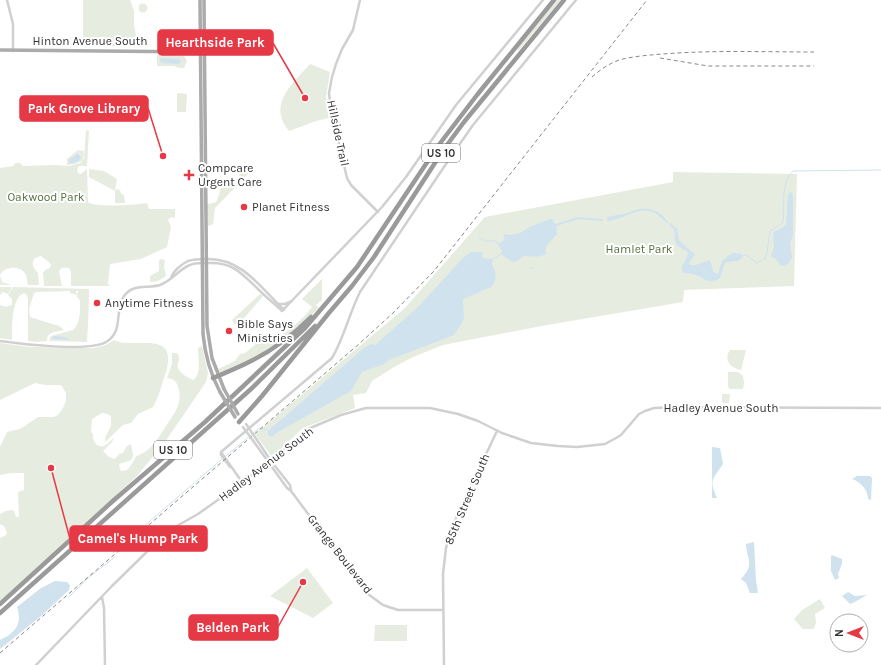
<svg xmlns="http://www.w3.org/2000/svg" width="881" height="665" font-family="Karla,sans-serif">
<rect width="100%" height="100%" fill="#fff"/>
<path fill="#e6ecdf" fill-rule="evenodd" d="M83 0H130L134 11V25L138 46H83Z
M557 0H561L519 50 517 51 518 47Z
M138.5 8a4.5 4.5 0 1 1 9 0a4.5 4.5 0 1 1-9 0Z
M157 55 184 56 187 61 184 68H179L174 66H157Z
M310 64 330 72 326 97 329 118 316 121 289 131C267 105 292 84 310 64Z
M179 93 187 94 186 112H177V94Z
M86 130 89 131 87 166H79L77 170 78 173 81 174 87 169 88 202C95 208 136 205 147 203L149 209H175V218L171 217 168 220 171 227 167 247 141 259 110 264 108 284 110 286H71V271L69 268C65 267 61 267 59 271L62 286H44L43 273 45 270 50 268 51 264 41 256 35 258C30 264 34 268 38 273L39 285H28C27 281 27 278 26 275 21 265 5 266 0 275L2 282 11 285H0V168L14 166 15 163H20L23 166 55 165 70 166 80 163 84 159Z
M78 150 84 151 83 160 75 164 67 165V159ZM79 153 81 155 79 161 70 163 69 162 76 154Z
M243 168 248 170V174L215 208 213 224 208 226 207 204 214 203 217 201 221 188 233 186 239 179 240 169Z
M90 169 104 171 117 179 115 191 89 177V170Z
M673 172 797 174 794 286 684 290 683 302 547 325 443 345 413 357 394 367 372 381 366 393 353 395 355 408 303 428 272 457 255 434 405 308 485 217 673 182Z
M117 189 120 190 121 194 124 195 125 203H115V191Z
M161 259 165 260 164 267 166 276 158 281 150 282V276L159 271V261Z
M322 279V300L316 305 319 308C301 325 282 343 260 355 247 362 233 367 220 373L218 369 235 361 240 354 245 353 256 344H260L262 342C276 345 304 318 312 307L302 299Z
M0 287H11V289L8 294 3 292 0 295Z
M13 287 89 289C89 307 88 324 87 342L49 341 51 336 73 330C81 323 80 310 80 300L77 297 78 291H76L77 295 70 293V291L37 292 34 293 29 309 30 317 59 326 64 330C56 332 47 331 47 341L36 342 28 341V298L26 294 24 293C11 298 12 328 12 340L0 338V305L6 307 12 305V299L8 295Z
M260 294 263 296 239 324H235L232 320Z
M114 340C117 341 121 343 125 343 149 344 176 336 166 372 162 383 159 397 153 407L138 414 131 423 123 425 105 442V438L111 426V417L108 414 102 413 92 419 91 432 93 434C92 440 96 448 104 446 108 444 111 440 114 438L112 442 103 451 109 457 115 459 119 454 123 453 126 447 131 444C134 458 135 461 121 463L119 465 121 471 127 470C130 467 134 461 136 456 151 452 158 438 166 426 174 414 182 405 179 390 177 382 175 379 167 378L172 364V353H177C182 361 176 362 178 368 179 373 189 378 193 380 202 374 198 358 198 348L202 346 208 373 206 382 167 439 138 475 81 528 0 601V538L6 535 7 533 4 526 0 524V514L6 511 12 510 14 511 16 517H19L18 492 24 490V473H11L0 475V447L7 432 20 429 38 417H54L58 415 62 410 66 401V393L61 385H46L35 383 0 400V343L30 347 94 348 106 345Z
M730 350H746L741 370C731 368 723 360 730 350Z
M728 372H738L743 376 744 383 743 389H730L728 387Z
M722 394H729L730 395 729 403H723L722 401Z
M307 568 333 603 313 618 270 596Z
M820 599 825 608 815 614 816 622 814 629H803L794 619 802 610Z
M375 625H407V641H374Z"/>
<path fill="#cfe2ee" d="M162 58 179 59 181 62 178 64 163 63 160 61V59Z
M78 153 81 156 79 161 72 163H69L70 159Z
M790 192H791L793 196V236L790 243 792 258 788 264 784 266 780 265 776 259 771 256 774 247 773 233 786 225 788 195Z
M550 219H552L556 225 557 234C552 240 543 246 546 254 538 258 533 256 524 256 512 265 513 262 501 254L502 251 498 244 503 241 505 237 503 234 510 235 520 233 532 226Z
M677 228 679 240 685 246 695 254 692 259 689 262 690 265H696L709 260 711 263 713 272 718 274 722 261 732 253 742 254V258C737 263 731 260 725 263L720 278C706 286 705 276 692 274 687 273 686 274 682 271V267L688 254 687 251C684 249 680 248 678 246 673 241 676 234 674 229Z
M471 252H482L483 258 493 259 492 265C497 272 497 281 491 287L463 299 464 319 454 335 389 360 384 364 362 372 351 391 276 433 272 437 268 435V431L363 349 371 344 375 345 418 307 464 257Z
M54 336 65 337 71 340 53 339 52 338Z
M712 447 720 448 723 464C712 480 709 480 717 498H712Z
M857 476H870L872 478 871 500 868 499C868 490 861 482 852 479Z
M754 542 756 580 758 593H750L746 583 741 579C755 564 747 561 746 544Z
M832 555 842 559V564L838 574 839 578 835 580 831 571V556Z
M55 581 67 582 70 585 69 590 41 616 0 649V640C9 636 19 629 19 618 19 614 18 611 17 607L41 588Z
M848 592 855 596 867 595 853 603 850 604 842 596Z"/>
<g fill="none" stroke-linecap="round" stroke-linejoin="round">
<path stroke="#cfe2ee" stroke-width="1" d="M479 237 485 241H496L498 244
M742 256 746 255 757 263 765 259 767 253 770 231 779 226 783 222C785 207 780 183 793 171L881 170
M493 259 501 254
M530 268H532
M226 456 258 429H266
M113 553 222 459
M69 597 88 578 115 557"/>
<path stroke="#cfe2ee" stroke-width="2" d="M608 218 622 215
M608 220C624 218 640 203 657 213 661 215 664 219 667 222
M670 224 676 230
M556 225 578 218 602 220"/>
<path stroke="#d0d0d0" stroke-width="2.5" d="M7 0 13 24V51
M360 0 353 30 342 49 336 64 332 77 329 93 331 110 347 178 351 185 378 212
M171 278C173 271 182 264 188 261 194 259 200 259 207 259 242 258 261 288 284 310
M278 304H285L292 301
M0 341C20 344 90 352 106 342 124 332 114 311 124 296 134 283 147 289 160 285 172 281 179 269 190 265 196 262 202 263 209 263 234 262 243 275 260 291 267 298 275 304 282 311L382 207 406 177 456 105 543 0
M257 440 271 461 290 485 291 491
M254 442 287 488 291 491 368 594 383 605 398 610H443
M221 452 332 358C344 338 349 314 360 292L450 158 473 125 576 0
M221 452 242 482
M221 453V455L230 467
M102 597 104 608 105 665
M36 665 112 586 168 531 198 514 215 502 271 461 308 429 341 415 366 408H430L458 414 478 421 502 433 531 443 558 446 577 447 605 444 616 438 621 435 639 414 645 411 654 408 677 407 881 408
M444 665 443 574 446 548 450 533 459 511 497 431"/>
<path stroke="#ababab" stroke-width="3.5" d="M200 0 203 334C205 355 210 373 220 392
M204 0 207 326 212 358 224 389
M0 50 201 52"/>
<path stroke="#9a9a9a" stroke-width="4.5" d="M213 378C227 372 240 367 253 360 275 349 294 334 311 317
M239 422 262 396 328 314 352 286 374 257 444 149 464 122 564 0
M0 604 114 500 205 422 305 328 357 267 438 146 477 95 554 0
M0 613 251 389 315 326"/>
<path stroke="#888" stroke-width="1" stroke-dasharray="4 3" stroke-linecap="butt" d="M660 58 708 66H814
M592 77C601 69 611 62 623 59 636 56 650 55 663 54 713 50 764 52 814 52
M0 653 359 344 394 312 434 271 647 0"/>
<path stroke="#d0d0d0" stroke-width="2.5" d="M246 424 257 440
M243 427 254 442"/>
<path stroke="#ababab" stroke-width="3.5" d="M224 389 238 414
M220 392 235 417"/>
</g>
<g fill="#e63946" stroke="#fff" stroke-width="1.5">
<path d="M187 169h4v4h4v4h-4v4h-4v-4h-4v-4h4z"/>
<circle cx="244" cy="207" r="4"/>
<circle cx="97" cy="303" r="4"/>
<circle cx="229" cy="331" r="4"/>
</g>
<g text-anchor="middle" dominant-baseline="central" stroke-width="4" stroke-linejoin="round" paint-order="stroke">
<g fill="#fff" stroke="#707070" stroke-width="1">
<rect x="422" y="144" width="38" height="18" rx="3"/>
<rect x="154" y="441" width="38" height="18" rx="3"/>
</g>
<g font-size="11" font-weight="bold" fill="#333">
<text x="441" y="153">US 10</text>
<text x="173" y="450">US 10</text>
</g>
<g font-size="12" fill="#333" stroke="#fff">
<text x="90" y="41">Hinton Avenue South</text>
<text transform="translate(338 133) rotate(78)">Hillside Trail</text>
<text x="721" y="408">Hadley Avenue South</text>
<text transform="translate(266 464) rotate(-37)">Hadley Avenue South</text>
<text transform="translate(467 499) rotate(-67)">85th Street South</text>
<text transform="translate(340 554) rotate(52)">Grange Boulevard</text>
</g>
<g font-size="12" fill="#333" stroke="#fff" text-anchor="start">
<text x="198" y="168">Compcare<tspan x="198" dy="14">Urgent Care</tspan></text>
<text x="252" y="207">Planet Fitness</text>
<text x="105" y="303">Anytime Fitness</text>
<text x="237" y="324">Bible Says<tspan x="237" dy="14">Ministries</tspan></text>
</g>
<g font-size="12" fill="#56703f" stroke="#fff">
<text x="46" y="197">Oakwood Park</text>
<text x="639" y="249">Hamlet Park</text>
</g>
</g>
<path fill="none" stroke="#e63946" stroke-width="1.5" d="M305 98L273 43M163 156L148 108M51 468L70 539M303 582L278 627"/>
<g fill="#e63946" stroke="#fff" stroke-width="1.5">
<circle cx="305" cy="98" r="4"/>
<circle cx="163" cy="156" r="4"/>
<circle cx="51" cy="468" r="4"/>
<circle cx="303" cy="582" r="4"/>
</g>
<g fill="#e63946" stroke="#e63946" stroke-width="1.5">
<rect x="158" y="30" width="115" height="25" rx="4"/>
<rect x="20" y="96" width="128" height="25" rx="4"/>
<rect x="70" y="526" width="137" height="25" rx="4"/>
<rect x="189" y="615" width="89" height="25" rx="4"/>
</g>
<g font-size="13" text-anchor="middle" font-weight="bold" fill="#fff">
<text x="215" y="47">Hearthside Park</text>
<text x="84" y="113">Park Grove Library</text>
<text x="138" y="543">Camel's Hump Park</text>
<text x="233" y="632">Belden Park</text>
</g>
<g transform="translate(849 633) rotate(270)"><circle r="19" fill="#ffffff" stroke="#adadad"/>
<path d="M0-3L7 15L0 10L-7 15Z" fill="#e63946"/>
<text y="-6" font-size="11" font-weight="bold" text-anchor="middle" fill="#333333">N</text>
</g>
</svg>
